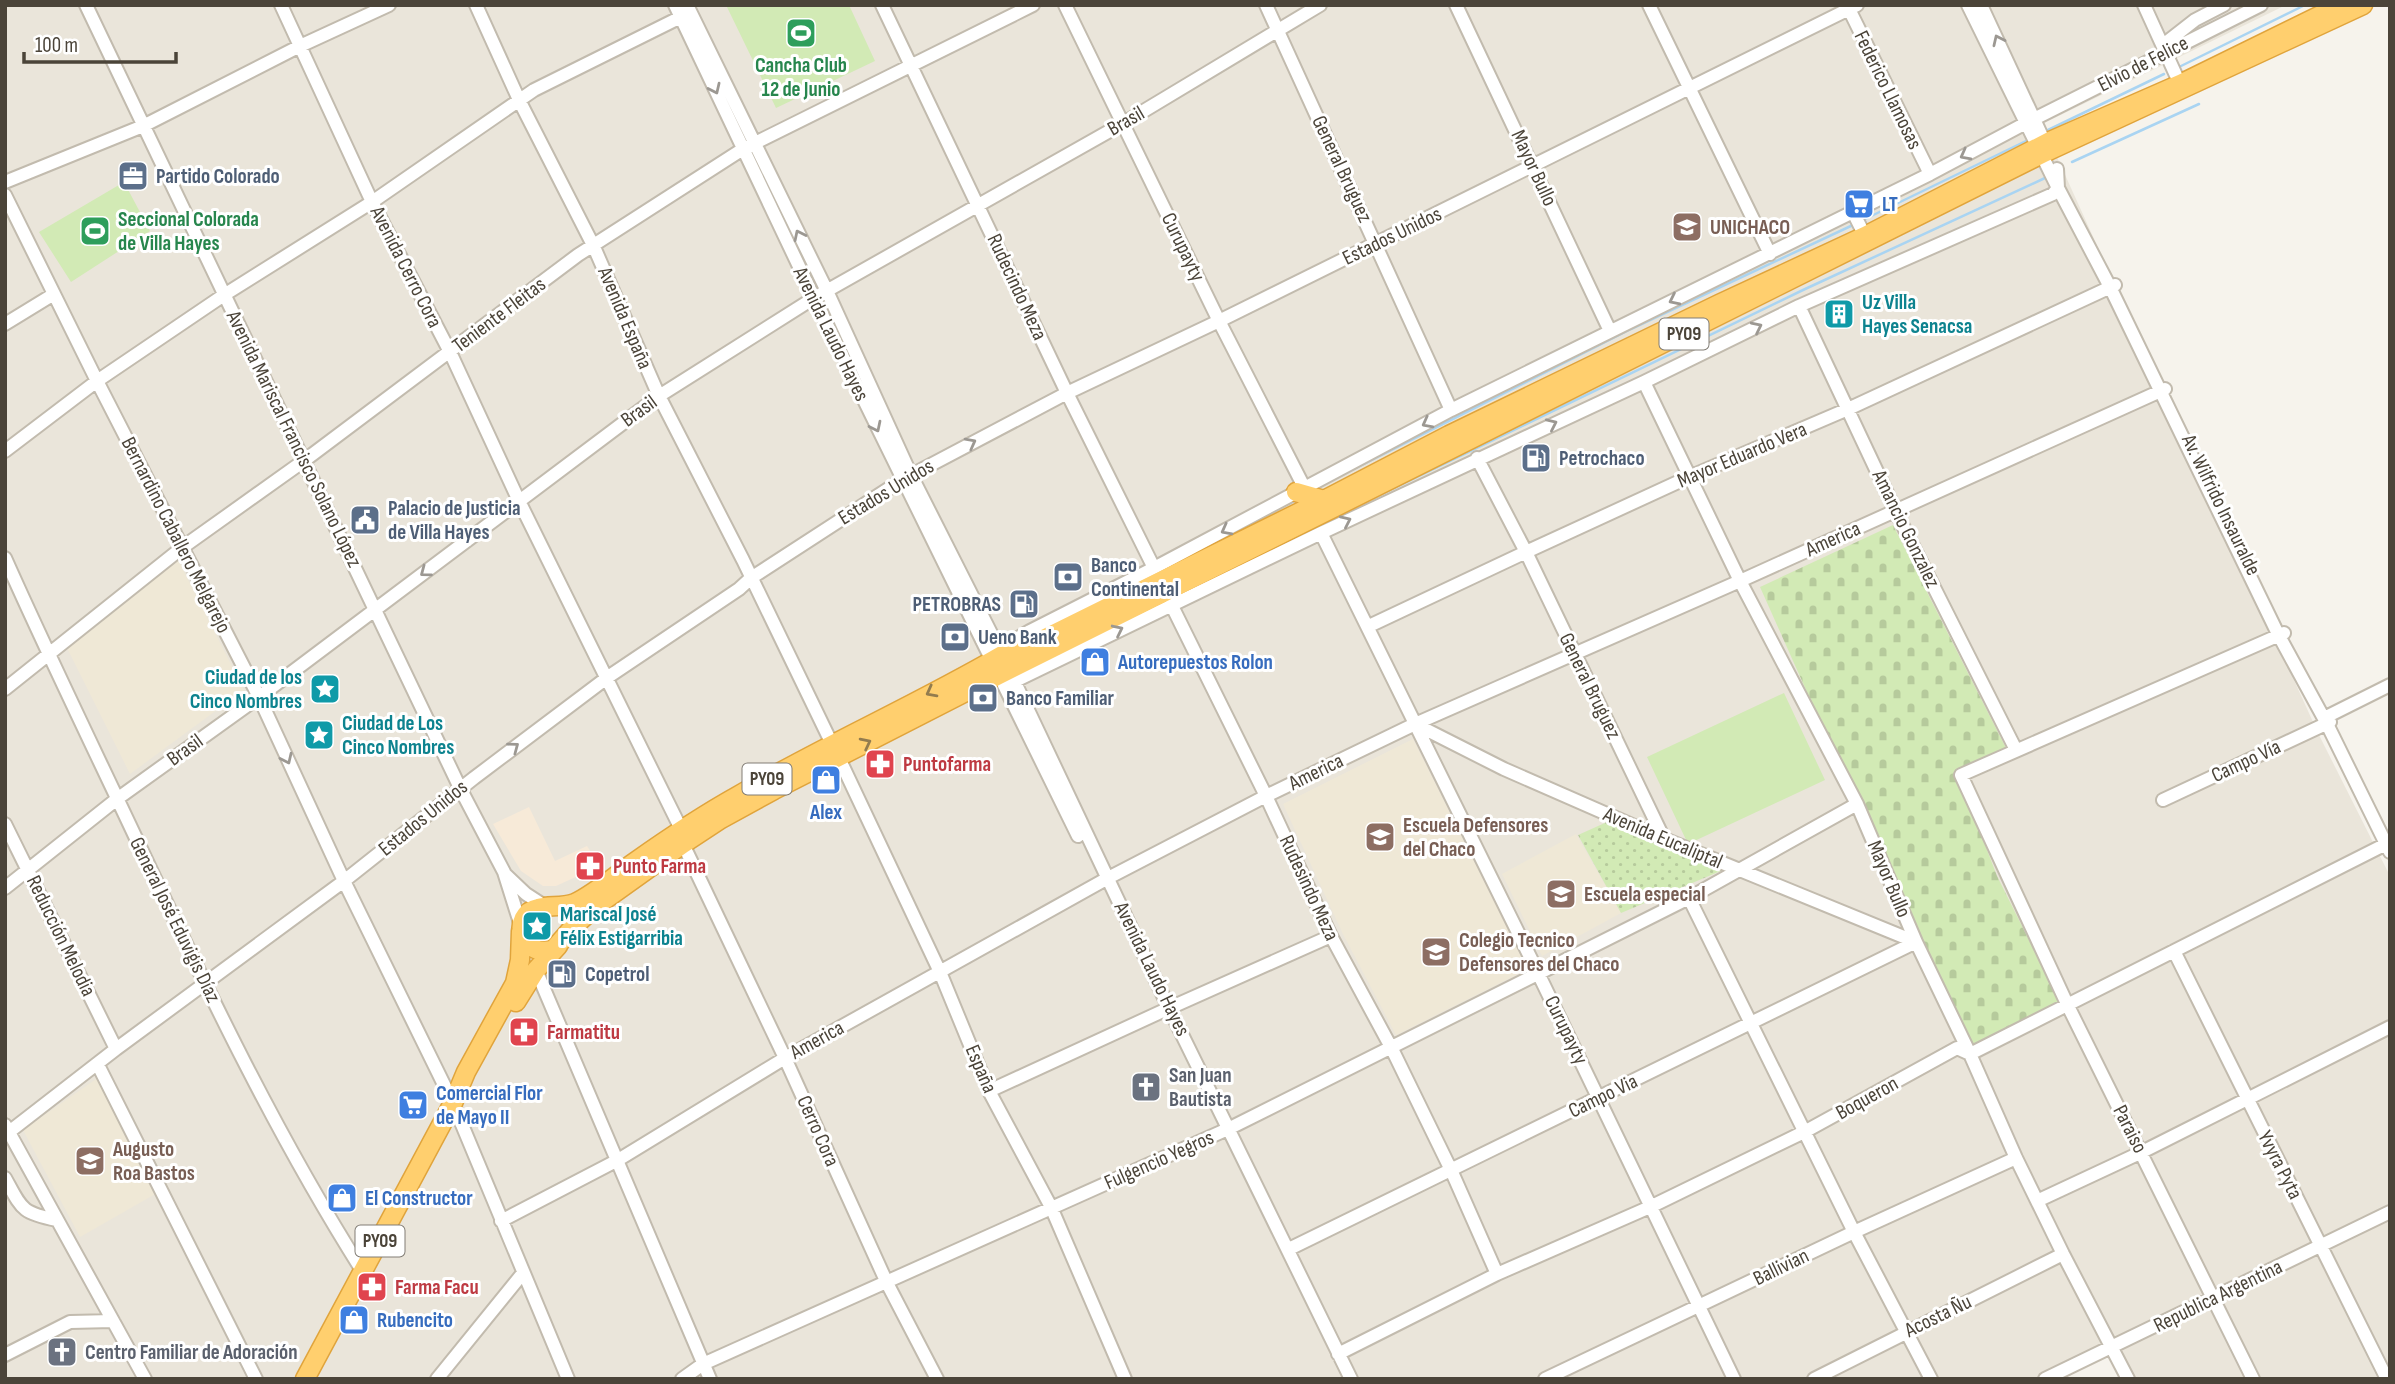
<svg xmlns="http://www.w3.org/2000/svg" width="2395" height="1384" font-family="'Sofia Sans Condensed',sans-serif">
<defs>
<pattern id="grass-dots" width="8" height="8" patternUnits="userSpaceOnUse" patternTransform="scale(1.75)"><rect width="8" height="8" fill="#d2eab5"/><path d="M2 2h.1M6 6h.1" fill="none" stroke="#b6ca9c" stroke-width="1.8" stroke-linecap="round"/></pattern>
<pattern id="cemetery-stones" width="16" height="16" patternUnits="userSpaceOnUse" patternTransform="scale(1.75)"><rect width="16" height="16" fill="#d2eab5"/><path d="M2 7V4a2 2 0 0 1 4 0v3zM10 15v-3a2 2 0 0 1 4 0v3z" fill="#b6ca9c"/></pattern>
</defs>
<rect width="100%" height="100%" fill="#f6f3ec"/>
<path fill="#eae5da" d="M5 5H2286L2042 124 2318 733 2390 876V1379H2134L2115 1340 2038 1379H5Z"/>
<path fill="#f7ead8" d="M529 807 555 861 587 846 600 866 556 886H543L521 871 493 824Z"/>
<path fill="#efe8d6" d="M177 558 244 690 130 774 67 648Z
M1413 739 1528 969 1396 1035 1343 934 1283 804Z
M1576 834 1621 913 1542 956 1502 874Z
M99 1077 157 1193 80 1237 23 1130Z"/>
<path fill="url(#grass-dots)" d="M1607 822 1723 870 1621 913 1578 835Z"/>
<path fill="url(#cemetery-stones)" d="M1893 525 2007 750 1958 774 1997 876 2061 1004 1971 1047 1857 804 1760 587Z"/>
<path fill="#d2eab5" d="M726 5H849L875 61 776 108Z
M124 182 150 231 71 282 39 232Z
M1784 693 1825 780 1688 844 1647 757Z"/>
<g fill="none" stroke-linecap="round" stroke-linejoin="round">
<path stroke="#a9d4f2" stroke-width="2.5" d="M2179 67 2305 5
M2048 130 2164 74
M2072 162 2199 104
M1863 220 2030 139
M1354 469 1631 329 1853 225
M1363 503 1803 290 2045 178"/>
<g stroke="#c2bbae" stroke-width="16">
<path id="minor" d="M86 5 461 790 504 872 521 926
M281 5 372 202 450 352 519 501 681 829
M476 5 520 102 594 247 659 396 743 560 832 744
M675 5 814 298 1078 836
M687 5 827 291 911 475 1002 655 1169 1008 1351 1379
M882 5 1067 393 1154 568
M1065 5 1219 321 1304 487
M1266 5 1451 410
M1456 5 1610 331
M1649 5 1770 254
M1847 5 1930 174
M1968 5 2058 188 2110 287 2278 634 2327 724 2390 852
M1981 5 2046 145
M2144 5 2180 84
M2163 45 2195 20 2224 5
M5 182 143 126 300 46 389 5
M5 195 97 381 259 697 344 881 453 1103 568 1379
M1853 212 1865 236
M1799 306 1896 512 2016 750
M5 324 54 294
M1644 382 1740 581 1857 804 1916 942 1970 1054 2016 1158 2063 1254 2128 1379
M5 451 97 381 224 295 372 202 534 90 687 14
M1477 458 1526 552 1664 839
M1321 533 1538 973 1734 1379
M5 558C49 657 96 753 142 851 209 994 278 1138 363 1272
M1171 604 1266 796 1331 936 1392 1049 1451 1170 1497 1274
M1369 626 1526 552 1689 477 1848 409 2115 285
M1002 655 1011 642 1030 631 1154 568 1451 410 1930 174 2026 123 2261 5
M1013 682 1321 533 1644 382 1799 306 2053 194 2058 188 2057 169
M5 689 183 547 305 460 578 255 743 149 1033 5
M2328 716 2390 685
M1415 724 1504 769 1664 839 1916 942
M839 758 940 972 989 1091 1051 1207 1125 1379
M2163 800 2330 722
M5 824 116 1049
M683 844 785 1058 887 1283 937 1379
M506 875 526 894 546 907
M5 888 117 799 259 697 659 396 814 298 1122 124 1320 5
M1689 898 1854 1232 1931 1379
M2174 951 2387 1379
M536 970 710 1379
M98 1065 256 1379
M989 1091 1165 1010 1331 936
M5 1125 145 1379
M9 1132 116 1049 344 881 474 778 608 677 739 589 751 578 902 480 1067 393 1219 321 1857 5
M5 1178C22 1209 21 1213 57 1220
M2037 1201 2142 1152 2390 1027
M501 1221 618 1160 785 1058 1108 878 1266 796 1415 724 1740 581 2165 389
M1289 1249 1916 942
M1338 1354 1497 1274 1650 1207 1806 1131 1957 1048 1970 1054 2390 842
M5 1355 70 1322 113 1321
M437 1379 523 1273
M682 1379 703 1364 1230 1128 1689 898 1857 804
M1545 1379 1854 1232 2016 1158
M1814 1379 2063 1254
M2045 1379 2390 1212
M2253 1379 2068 1006 1961 775 2284 633"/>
</g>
<g stroke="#e0a43c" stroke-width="21">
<path id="highway" d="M2341 5 2180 84 2050 141 1865 236 1719 304 1449 435 1324 500 1029 646 1002 655C916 705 825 745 739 795 703 815 670 837 636 861 617 874 596 893 575 903 562 908 550 905 538 908 509 914 521 960 554 949L575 925 599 904 683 844 721 819 774 790 999 675 2046 152 2363 5
M1296 492 1324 500
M516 1002 536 970 558 946
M305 1379 453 1103 466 1072 515 983 520 960 521 931"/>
</g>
<use href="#minor" stroke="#fff" stroke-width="12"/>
<use href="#highway" stroke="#ffcf6e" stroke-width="18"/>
</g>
<defs><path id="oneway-chevron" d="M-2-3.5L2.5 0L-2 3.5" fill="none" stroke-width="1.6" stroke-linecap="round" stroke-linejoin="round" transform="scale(1.75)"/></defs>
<g stroke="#9c9892">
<use href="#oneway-chevron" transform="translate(1998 40) rotate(-115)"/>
<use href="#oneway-chevron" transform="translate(715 89) rotate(65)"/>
<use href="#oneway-chevron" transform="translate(1965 155) rotate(152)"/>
<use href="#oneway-chevron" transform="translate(799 235) rotate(-116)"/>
<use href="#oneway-chevron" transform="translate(1674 300) rotate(154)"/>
<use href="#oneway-chevron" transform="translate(1757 327) rotate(-26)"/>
<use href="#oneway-chevron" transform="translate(1427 423) rotate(152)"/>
<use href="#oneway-chevron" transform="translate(1552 424) rotate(-25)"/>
<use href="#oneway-chevron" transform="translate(876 427) rotate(64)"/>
<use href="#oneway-chevron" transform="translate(971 443) rotate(-28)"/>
<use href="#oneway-chevron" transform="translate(1346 521) rotate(-25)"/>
<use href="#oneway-chevron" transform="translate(1226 530) rotate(152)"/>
<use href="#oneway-chevron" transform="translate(425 572) rotate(143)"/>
<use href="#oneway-chevron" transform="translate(1118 630) rotate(-26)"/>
<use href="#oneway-chevron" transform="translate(514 747) rotate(-37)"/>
<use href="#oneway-chevron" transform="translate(287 759) rotate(65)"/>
</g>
<g stroke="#937c4e">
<use href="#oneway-chevron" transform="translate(931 692) rotate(152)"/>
<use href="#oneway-chevron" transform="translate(866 743) rotate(-27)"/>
</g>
<defs>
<g id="stadium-square" transform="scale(1.575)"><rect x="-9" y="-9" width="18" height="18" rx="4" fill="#2e9e5b" stroke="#fff"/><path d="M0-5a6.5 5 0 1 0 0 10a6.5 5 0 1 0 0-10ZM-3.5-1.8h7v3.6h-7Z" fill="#fff"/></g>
<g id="office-square" transform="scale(1.575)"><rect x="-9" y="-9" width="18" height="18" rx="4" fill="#5c6f8a" stroke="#fff"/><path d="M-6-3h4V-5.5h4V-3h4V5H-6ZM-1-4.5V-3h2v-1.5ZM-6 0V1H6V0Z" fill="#fff"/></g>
<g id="supermarket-square" transform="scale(1.575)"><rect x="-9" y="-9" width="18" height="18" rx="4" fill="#3f7fe0" stroke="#fff"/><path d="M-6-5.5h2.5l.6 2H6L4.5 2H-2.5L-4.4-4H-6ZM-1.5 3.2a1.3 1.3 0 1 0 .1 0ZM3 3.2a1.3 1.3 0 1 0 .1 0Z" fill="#fff"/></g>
<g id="school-square" transform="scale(1.575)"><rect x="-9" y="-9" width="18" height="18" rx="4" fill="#8d6e63" stroke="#fff"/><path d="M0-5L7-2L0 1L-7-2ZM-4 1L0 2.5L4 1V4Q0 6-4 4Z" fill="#fff"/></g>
<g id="building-square" transform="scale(1.575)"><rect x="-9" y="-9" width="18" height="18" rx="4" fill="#0f9aa8" stroke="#fff"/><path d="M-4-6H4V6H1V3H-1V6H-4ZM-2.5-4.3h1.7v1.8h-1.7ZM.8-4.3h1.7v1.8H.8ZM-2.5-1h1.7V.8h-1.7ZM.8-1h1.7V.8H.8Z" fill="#fff"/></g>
<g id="fuel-square" transform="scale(1.575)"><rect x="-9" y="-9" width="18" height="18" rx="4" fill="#5c6f8a" stroke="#fff"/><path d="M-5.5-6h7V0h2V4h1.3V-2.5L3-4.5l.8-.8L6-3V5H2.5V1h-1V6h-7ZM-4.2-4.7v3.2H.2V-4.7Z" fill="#fff"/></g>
<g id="civic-square" transform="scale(1.575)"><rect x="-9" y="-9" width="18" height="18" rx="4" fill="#5c6f8a" stroke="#fff"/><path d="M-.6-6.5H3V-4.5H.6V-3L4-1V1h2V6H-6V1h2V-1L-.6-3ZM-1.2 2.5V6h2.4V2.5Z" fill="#fff"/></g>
<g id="bank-square" transform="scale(1.575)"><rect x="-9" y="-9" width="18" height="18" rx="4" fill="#5c6f8a" stroke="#fff"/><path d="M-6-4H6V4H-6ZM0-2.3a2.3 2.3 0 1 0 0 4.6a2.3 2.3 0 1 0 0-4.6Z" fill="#fff"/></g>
<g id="shop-square" transform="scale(1.575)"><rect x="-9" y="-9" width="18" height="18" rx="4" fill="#3f7fe0" stroke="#fff"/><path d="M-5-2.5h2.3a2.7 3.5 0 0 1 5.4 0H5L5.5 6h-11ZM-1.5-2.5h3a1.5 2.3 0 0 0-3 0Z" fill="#fff"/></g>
<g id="sight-square" transform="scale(1.575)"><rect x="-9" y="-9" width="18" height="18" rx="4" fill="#0f9aa8" stroke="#fff"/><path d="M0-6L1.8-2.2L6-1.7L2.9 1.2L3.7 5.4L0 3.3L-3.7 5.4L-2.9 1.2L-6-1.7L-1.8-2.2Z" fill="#fff"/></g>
<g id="pharmacy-square" transform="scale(1.575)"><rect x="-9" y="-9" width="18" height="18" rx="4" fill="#e0444e" stroke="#fff"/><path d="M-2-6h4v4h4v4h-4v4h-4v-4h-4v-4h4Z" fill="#fff"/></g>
<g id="church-square" transform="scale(1.575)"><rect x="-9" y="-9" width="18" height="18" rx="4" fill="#6b7280" stroke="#fff"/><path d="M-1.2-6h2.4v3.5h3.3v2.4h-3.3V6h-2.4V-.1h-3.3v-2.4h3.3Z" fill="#fff"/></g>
</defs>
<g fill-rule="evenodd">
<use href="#stadium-square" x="801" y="33"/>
<use href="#office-square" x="133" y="176"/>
<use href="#supermarket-square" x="1859" y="204"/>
<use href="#school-square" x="1687" y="227"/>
<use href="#stadium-square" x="95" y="231"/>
<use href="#building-square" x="1839" y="314"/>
<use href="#fuel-square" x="1536" y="458"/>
<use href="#civic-square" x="365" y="520"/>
<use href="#bank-square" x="1068" y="577"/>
<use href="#fuel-square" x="1024" y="604"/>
<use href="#bank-square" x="955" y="637"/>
<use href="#shop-square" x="1095" y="662"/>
<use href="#sight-square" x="325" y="689"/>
<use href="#bank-square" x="983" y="698"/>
<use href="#sight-square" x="319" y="735"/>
<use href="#pharmacy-square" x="880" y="764"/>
<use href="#shop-square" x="826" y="780"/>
<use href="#school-square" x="1380" y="837"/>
<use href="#pharmacy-square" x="590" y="866"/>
<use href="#school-square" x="1561" y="894"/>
<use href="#sight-square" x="537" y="926"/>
<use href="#school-square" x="1436" y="952"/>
<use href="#fuel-square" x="562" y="974"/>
<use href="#pharmacy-square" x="524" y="1032"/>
<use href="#church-square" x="1146" y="1087"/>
<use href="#supermarket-square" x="413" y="1105"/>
<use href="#school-square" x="90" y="1161"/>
<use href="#shop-square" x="342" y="1198"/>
<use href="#pharmacy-square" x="372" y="1287"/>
<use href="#shop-square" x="354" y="1320"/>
<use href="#church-square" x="62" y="1352"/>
</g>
<g text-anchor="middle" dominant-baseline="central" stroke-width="6" stroke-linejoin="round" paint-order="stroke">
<g fill="#fff" stroke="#817c74" stroke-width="2">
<rect x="1659.5" y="318.5" width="49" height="31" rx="5"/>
<rect x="742.5" y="763.5" width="49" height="31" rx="5"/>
<rect x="355.5" y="1225.5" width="49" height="31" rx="5"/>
</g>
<g font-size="19" font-weight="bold" fill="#4b4439">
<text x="1684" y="334">PY09</text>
<text x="767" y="779">PY09</text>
<text x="380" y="1241">PY09</text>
</g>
<g font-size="21" fill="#4b4439" stroke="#fff">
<text transform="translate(2143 64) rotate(-27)">Elvio de Felice</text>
<text transform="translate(1888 90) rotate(64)">Federico Llamosas</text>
<text transform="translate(1126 121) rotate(-30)">Brasil</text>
<text transform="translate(1534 168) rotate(65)">Mayor Bullo</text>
<text transform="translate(1342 169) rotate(65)">General Bruguez</text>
<text transform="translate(1392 236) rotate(-26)">Estados Unidos</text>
<text transform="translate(1183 247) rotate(64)">Curupayty</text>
<text transform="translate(406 267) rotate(63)">Avenida Cerro Cora</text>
<text transform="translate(1017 287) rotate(65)">Rudecindo Meza</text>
<text transform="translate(499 315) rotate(-37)">Teniente Fleitas</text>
<text transform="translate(625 318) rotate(67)">Avenida España</text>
<text transform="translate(831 334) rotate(64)">Avenida Laudo Hayes</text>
<text transform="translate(639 411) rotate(-36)">Brasil</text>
<text transform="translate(294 439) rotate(64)">Avenida Mariscal Francisco Solano López</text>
<text transform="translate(1742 455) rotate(-23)">Mayor Eduardo Vera</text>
<text transform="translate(886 492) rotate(-31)">Estados Unidos</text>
<text transform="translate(2221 505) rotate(64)">Av. Wilfrido Insauralde</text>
<text transform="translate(1906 529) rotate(64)">Amancio Gonzalez</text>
<text transform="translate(176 535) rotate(63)">Bernardino Caballero Melgarejo</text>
<text transform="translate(1833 539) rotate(-24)">America</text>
<text transform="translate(1590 686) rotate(64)">General Bruguez</text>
<text transform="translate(185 750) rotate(-36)">Brasil</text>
<text transform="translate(2246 761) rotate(-25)">Campo Vía</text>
<text transform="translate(1316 772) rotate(-26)">America</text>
<text transform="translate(423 818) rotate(-39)">Estados Unidos</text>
<text transform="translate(1663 838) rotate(23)">Avenida Eucaliptal</text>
<text transform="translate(1889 879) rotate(67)">Mayor Bullo</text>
<text transform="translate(1309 888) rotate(65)">Rudesindo Meza</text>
<text transform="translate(175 920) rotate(64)">General José Eduvigis Díaz</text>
<text transform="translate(61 936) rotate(64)">Reducción Melodia</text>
<text transform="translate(1152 969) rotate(64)">Avenida Laudo Hayes</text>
<text transform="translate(1566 1030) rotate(64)">Curupayty</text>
<text transform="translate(817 1040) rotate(-29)">America</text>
<text transform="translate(981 1069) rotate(67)">España</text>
<text transform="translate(1603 1096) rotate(-26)">Campo Via</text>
<text transform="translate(1867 1098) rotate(-29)">Boqueron</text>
<text transform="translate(2130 1129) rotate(63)">Paraiso</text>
<text transform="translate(818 1131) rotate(66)">Cerro Cora</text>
<text transform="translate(1159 1160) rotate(-24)">Fulgencio Yegros</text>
<text transform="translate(2280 1165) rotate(63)">Yvyra Pyta</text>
<text transform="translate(1781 1267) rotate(-26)">Ballivian</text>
<text transform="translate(2218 1296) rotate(-26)">Republica Argentina</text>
<text transform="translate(1938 1316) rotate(-26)">Acosta Ñu</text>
</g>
<g font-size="21" font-weight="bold" fill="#27864d" stroke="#fff">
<text x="801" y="65">Cancha Club<tspan x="801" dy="24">12 de Junio</tspan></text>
<text x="118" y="219" text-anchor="start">Seccional Colorada<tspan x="118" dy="24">de Villa Hayes</tspan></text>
</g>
<g font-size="21" font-weight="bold" fill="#4e5e75" stroke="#fff" text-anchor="start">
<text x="156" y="176">Partido Colorado</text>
<text x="1559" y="458">Petrochaco</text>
<text x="388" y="508">Palacio de Justicia<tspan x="388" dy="24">de Villa Hayes</tspan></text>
<text x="1091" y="565">Banco<tspan x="1091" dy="24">Continental</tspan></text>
<text x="1001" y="604" text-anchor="end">PETROBRAS</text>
<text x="978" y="637">Ueno Bank</text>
<text x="1006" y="698">Banco Familiar</text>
<text x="585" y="974">Copetrol</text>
</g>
<g font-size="21" font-weight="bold" fill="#366cbe" stroke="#fff" text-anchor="start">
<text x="1882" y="204">LT</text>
<text x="1118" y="662">Autorepuestos Rolon</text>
<text x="826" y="812" text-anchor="middle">Alex</text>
<text x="436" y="1093">Comercial Flor<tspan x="436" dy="24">de Mayo II</tspan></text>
<text x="365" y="1198">El Constructor</text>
<text x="377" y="1320">Rubencito</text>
</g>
<g font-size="21" font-weight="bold" fill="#785e54" stroke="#fff" text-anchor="start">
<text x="1710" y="227">UNICHACO</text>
<text x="1403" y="825">Escuela Defensores<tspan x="1403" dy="24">del Chaco</tspan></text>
<text x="1584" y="894">Escuela especial</text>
<text x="1459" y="940">Colegio Tecnico<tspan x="1459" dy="24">Defensores del Chaco</tspan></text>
<text x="113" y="1149">Augusto<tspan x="113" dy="24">Roa Bastos</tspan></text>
</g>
<g font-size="21" font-weight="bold" fill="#0d838f" stroke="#fff" text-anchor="start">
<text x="1862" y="302">Uz Villa<tspan x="1862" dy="24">Hayes Senacsa</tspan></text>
<text x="302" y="677" text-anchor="end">Ciudad de los<tspan x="302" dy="24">Cinco Nombres</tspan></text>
<text x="342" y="723">Ciudad de Los<tspan x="342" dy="24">Cinco Nombres</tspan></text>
<text x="560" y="914">Mariscal José<tspan x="560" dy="24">Félix Estigarribia</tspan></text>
</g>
<g font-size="21" font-weight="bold" fill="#be3a42" stroke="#fff" text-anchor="start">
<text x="903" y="764">Puntofarma</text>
<text x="613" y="866">Punto Farma</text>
<text x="547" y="1032">Farmatitu</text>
<text x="395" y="1287">Farma Facu</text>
</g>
<g font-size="21" font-weight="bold" fill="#5b616d" stroke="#fff" text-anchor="start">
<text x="1169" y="1075">San Juan<tspan x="1169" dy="24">Bautista</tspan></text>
<text x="85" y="1352">Centro Familiar de Adoración</text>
</g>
</g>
<rect width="2395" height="1384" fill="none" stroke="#4b4439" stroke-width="14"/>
<path d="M24 52v10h152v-10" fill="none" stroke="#4b4439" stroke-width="3.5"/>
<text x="35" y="52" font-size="21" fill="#4b4439" stroke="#ffffff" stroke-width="5" paint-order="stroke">100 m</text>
</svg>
